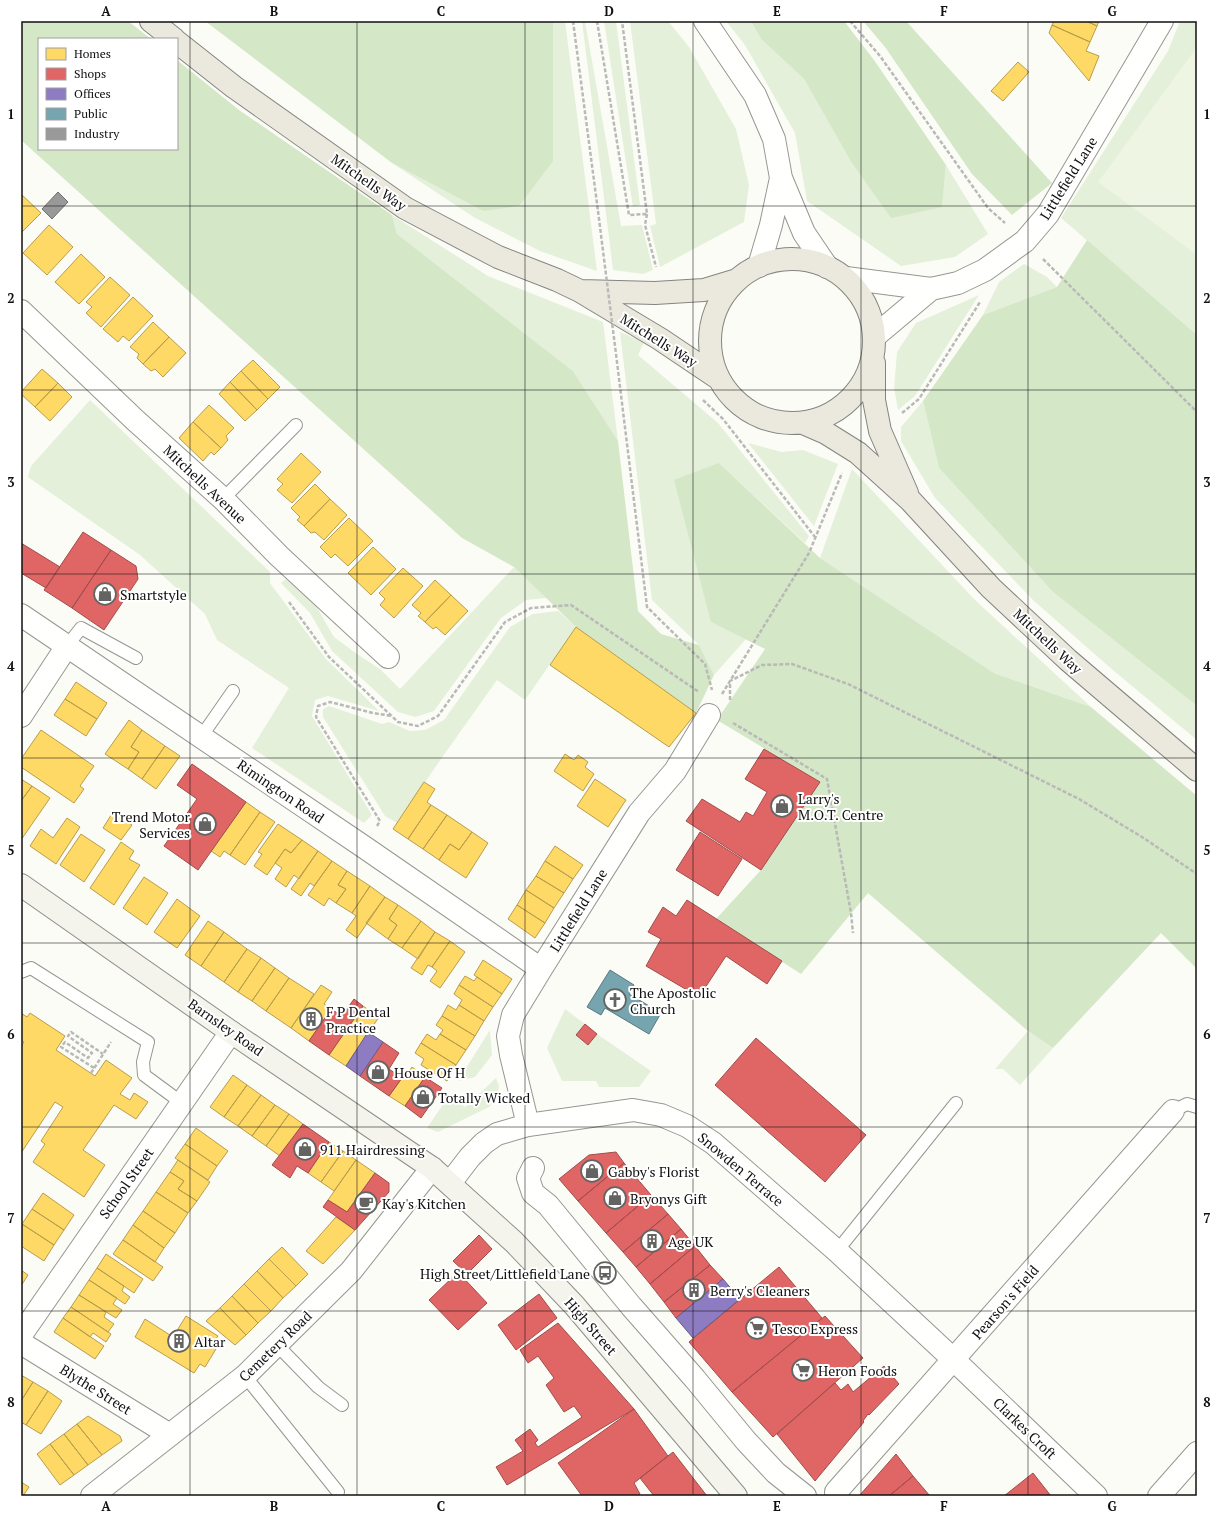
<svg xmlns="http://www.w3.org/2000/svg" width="1218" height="1517" font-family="'PT Serif',serif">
<rect width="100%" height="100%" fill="#fcfcf7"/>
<path fill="#e4f0d9" d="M553 21H565L597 271 540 251 475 218 392 163 483 211 553 161Z
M582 21H585L621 226 642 225 653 270 643 274 613 270Z
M604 21H616L640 205 633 207Z
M630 21H668L689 47 736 129 749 185 744 222 660 267 650 226 656 224Z
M726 21H751L761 39 804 79 850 160 942 206 946 165 988 234 955 257 901 266 807 201 795 133 745 45Z
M1180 21H1197V335L1061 218 1168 51Z
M392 215 488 276 603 322 618 441 573 371 397 234Z
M1024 264 1047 277 1057 287 983 315 999 282Z
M979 295 915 396 898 410 894 388 897 352 916 323Z
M620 332 644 342 638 355 718 423 809 536 805 543 719 463 711 622 746 639 714 675 699 645 652 600Z
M90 400 270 572V583L326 659 379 711 328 696 315 700 312 716 372 815 364 823 252 748 289 688 217 640 205 614 140 555 28 477 31 466Z
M923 401 939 468 1053 592 1197 706V740L1114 671 1034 601 935 498 901 441V427Z
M748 443 782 452 803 450 838 464 814 526Z
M852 469 975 600 1091 707 994 673 820 558Z
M514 567 546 598 526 600 501 618 434 711 415 717 398 712 332 651 310 613 281 583 286 579 315 604 334 637 357 654 380 669 400 689Z
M558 611 576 627 525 700 497 680 441 759 397 823 385 816 323 717V709L329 706 382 724 389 722 410 731 425 730 444 720 510 627 533 614Z
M565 1009 585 1024 576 1035 588 1045 597 1034 651 1071 639 1087H599L596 1081H562L547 1048Z
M490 1030 492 1055 475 1077 458 1081Z
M1028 1031 1053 1048 1020 1085 1003 1069H995Z
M496 1078 499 1086 497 1097 489 1107 438 1132 427 1128 446 1100 457 1102 465 1107Z"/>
<path fill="#d4e7c7" d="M21 21H128L151 39H39V149H177V60L239 110 392 215 397 234 573 371 618 441 638 611 661 634 699 645 714 675 696 713 576 627 514 567 462 538 21 140Z
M205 21H553V161L519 206 483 211 392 163Z
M751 21H844L874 60 946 165 942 207 891 218 850 160 804 79 761 39Z
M863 21H906L1052 183 1012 215 972 174 885 47Z
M1087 240 1197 335V706L1053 592 939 468 923 401 983 315 1057 287Z
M719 463 820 558 994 673 1091 707 1197 796V969L1161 933 1053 1048 1028 1031 868 893 801 974 716 919 761 870 820 782 717 720 765 649 711 622 674 480Z"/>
<path fill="#eef5e2" d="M1197 47V255L1098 182Z"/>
<path fill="#ffd966" stroke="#b79d4c" d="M1054 21H1086L1097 26 1090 42 1052 25Z
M1086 21H1099L1097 26Z
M1052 25 1090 42 1086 51 1099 56 1089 81 1049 33Z
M1018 62 1029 72 1003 101 991 91Z
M21 194 41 213 21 233Z
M49 225 73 247 47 275 23 253Z
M81 254 105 277 79 304 55 282Z
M110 277 130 295 101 327 86 313 92 307 86 302Z
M133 297 153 316 129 341 123 336 118 342 103 329Z
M153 322 169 337 143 364 137 358 139 354 130 347Z
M169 337 186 353 163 377 155 369 151 371 143 364Z
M253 360 280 387 268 399 241 371Z
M42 369 58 383 35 407 21 394V392Z
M241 371 268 399 257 410 230 382Z
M230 382 257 410 245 421 219 394Z
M58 383 72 397 50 421 35 407Z
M209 405 234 428 226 436 228 440 221 448 193 422Z
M193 422 221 448 214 455 211 452 203 461 179 438Z
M301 453 321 472 292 503 277 490 283 484 277 479Z
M315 484 330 499 304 526 297 520 300 517 291 508Z
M330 499 347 515 324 540 315 532 311 533 304 526Z
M349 518 373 541 348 566 335 554 331 558 320 547Z
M373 547 396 569 371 595 348 573Z
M403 568 423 586 394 618 380 605 385 599 379 593Z
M435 580 451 595 425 622 418 616 421 613 412 605Z
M451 595 468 611 445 635 436 627 433 629 425 622Z
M576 627 696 713 669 747 550 665Z
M76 682 107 703 97 719 65 699Z
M65 699 97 719 86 736 54 715Z
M129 720 142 730 131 747 139 752 128 769 105 754Z
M41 730 94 766 80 786 84 789 74 803 21 767V759Z
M142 730 165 746 142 779 128 769 139 752 131 747Z
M165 746 180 756 156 789 142 779Z
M565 754 574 760 578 755 588 762 585 767 594 774 583 791 554 771Z
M21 779 32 786 21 801Z
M595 779 626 800 608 827 577 806Z
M424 782 435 789 427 802 431 805 408 839 393 829Z
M32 786 50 798 21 840V801Z
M246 802 260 812 230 855 224 851 220 857 211 851Z
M431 805 447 815 423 849 408 839Z
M113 812 132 825 121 840 103 828Z
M260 812 275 822 245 865 230 855Z
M447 815 472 832 459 850 450 844 439 860 423 849Z
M67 818 80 827 56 864 30 846 41 829 53 838Z
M278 824 302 840 291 853 285 849 267 875 254 866 262 854 258 852Z
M472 832 488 843 466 878 439 860 450 844 459 850Z
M81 834 105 850 84 882 60 865Z
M302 840 318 851 299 879 294 875 286 887 275 879 282 868 275 863 285 849 291 853Z
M121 842 134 851 129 859 140 865 114 905 90 888Z
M555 846 583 865 573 879 545 861Z
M318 851 332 861 314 886 310 883 301 896 291 889Z
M332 861 347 871 338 885 346 889 336 903 329 898 324 906 308 895Z
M545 861 573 879 564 893 536 876Z
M347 871 370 886 352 913 336 903 346 889 338 885Z
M536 876 564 893 554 908 526 890Z
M144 877 168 893 147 925 123 908Z
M370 886 385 897 357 938 346 930 356 916 352 913Z
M526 890 554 908 545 923 517 905Z
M385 897 398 905 389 919 397 925 388 939 366 923Z
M177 899 200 916 177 948 154 932Z
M398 905 421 921 402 948 388 939 397 925 389 919Z
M517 905 545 923 535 938 508 919Z
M208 921 224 932 201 966 185 955Z
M421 921 435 932 418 959 402 948Z
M224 932 247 949 224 982 201 966Z
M435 932 450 941 432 967 428 965 422 975 411 968Z
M450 941 465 952 440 988 430 981 437 971 432 967Z
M247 949 261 958 238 992 224 982Z
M261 958 275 968 252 1001 238 992Z
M483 960 512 979 502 994 474 975Z
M275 968 289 978 266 1011 252 1001Z
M465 976 474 981 477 977 502 994 493 1007 459 985Z
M289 978 314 994 291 1028 266 1011Z
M321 985 332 992 324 1004 331 1009 309 1041 291 1028Z
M459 985 493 1007 484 1021 459 1005 462 1000 454 994Z
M448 1005 456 1010 459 1005 484 1021 475 1036 442 1016Z
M363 1006 379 1017 346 1066 329 1055Z
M21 1013 27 1017 30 1013 65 1036 56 1050 95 1076 106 1060 132 1078 120 1094 130 1100 134 1093 148 1102 136 1119 114 1105 83 1150 105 1165 84 1197 33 1162 45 1144 41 1141 63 1107 55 1102 21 1153V1047L24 1042 21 1040Z
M442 1016 475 1036 466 1050 440 1034 443 1030 436 1025Z
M427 1034 436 1040 440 1034 466 1050 456 1065 421 1043Z
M421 1043 456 1065 447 1081 421 1065 424 1059 415 1053Z
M412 1067 425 1077 405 1106 389 1096 402 1078 404 1079Z
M233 1075 247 1085 224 1117 210 1107Z
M247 1085 261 1095 238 1126 224 1117Z
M261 1095 275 1105 252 1136 238 1126Z
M275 1105 289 1114 266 1146 252 1136Z
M289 1114 303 1124 280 1156 266 1146Z
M196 1128 228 1151 217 1166 185 1144Z
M329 1142 343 1151 321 1182 308 1173Z
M185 1144 217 1166 208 1180 175 1158Z
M343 1151 356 1160 334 1191 321 1182Z
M178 1160 210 1182 197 1201 178 1189 184 1181 170 1172Z
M356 1160 375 1173 347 1212 328 1200Z
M170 1172 184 1181 178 1189 197 1201 188 1213 156 1192Z
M156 1192 188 1213 175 1233 143 1211Z
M43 1193 74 1215 64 1230 32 1209Z
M32 1209 64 1230 54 1245 22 1224Z
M143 1211 175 1233 164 1248 133 1225Z
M336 1217 355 1230 323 1264 306 1251Z
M22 1224 54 1245 44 1261 21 1246Z
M133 1225 164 1248 155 1262 123 1240Z
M123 1240 163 1267 153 1281 113 1254Z
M282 1247 308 1274 296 1286 269 1259Z
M106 1254 143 1279 134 1293 97 1268Z
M269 1259 296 1286 283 1298 257 1271Z
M97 1268 124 1286 122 1291 130 1297 125 1304 89 1280Z
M21 1270 28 1275 21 1286Z
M257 1271 283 1298 271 1311 244 1284Z
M89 1280 117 1298 113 1304 122 1310 116 1318 79 1295Z
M244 1284 271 1311 258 1323 232 1296Z
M79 1295 106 1312 104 1317 114 1324 108 1332 71 1307Z
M232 1296 258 1323 246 1335 220 1308Z
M71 1307 111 1334 106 1342 93 1333 90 1337 63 1318Z
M220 1308 246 1335 235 1345 206 1321Z
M186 1316 218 1336 211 1346 216 1349 205 1367 200 1364 194 1373 135 1337 145 1319 173 1337Z
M63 1318 104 1346 95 1359 54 1332Z
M21 1375 33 1382 21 1401Z
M33 1382 48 1391 26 1425 21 1422V1401Z
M48 1391 62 1401 41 1434 26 1425Z
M88 1416 120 1436 122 1441 102 1455 77 1424Z
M77 1424 102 1455 88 1465 64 1434Z
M64 1434 88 1465 74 1475 50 1444Z
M50 1444 74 1475 60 1485 37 1454Z
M21 1482 29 1487 23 1496H21Z"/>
<path fill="#e06666" stroke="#a24c4c" d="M83 532 111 550 72 608 44 590Z
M21 543 60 567 46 588 21 573Z
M111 550 136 566 138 579 104 630 72 608Z
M764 749 820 782 761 870 686 821 702 799 740 822 746 812 753 816 767 792 745 779Z
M192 764 246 802 198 870 164 846 197 799 177 785Z
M700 832 742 859 718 896 676 870Z
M687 900 782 961 767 984 726 956 699 997 646 966 661 939 648 932 663 907 676 916Z
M354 999 363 1006 329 1055 309 1041 331 1009 342 1016Z
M585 1024 597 1034 588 1045 576 1035Z
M756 1038 866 1135 825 1182 715 1085Z
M383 1042 399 1053 389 1069 402 1078 389 1096 360 1076Z
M425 1077 442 1088 421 1118 405 1106Z
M303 1124 329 1142 308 1173 297 1166 290 1178 272 1165Z
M616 1152 624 1163 578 1201 559 1179 589 1155Z
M624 1163 651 1195 606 1233 578 1201Z
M375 1173 389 1183V1192L355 1230 323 1207 328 1200 347 1212Z
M651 1195 668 1214 623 1252 606 1233Z
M668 1214 681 1229 636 1267 623 1252Z
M681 1229 695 1246 650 1284 636 1267Z
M479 1235 492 1249 467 1274 453 1261Z
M695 1246 710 1265 664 1302 650 1284Z
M710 1265 723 1279 676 1318 664 1302Z
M779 1267 822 1318 732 1392 689 1342Z
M458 1272 487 1303 458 1330 429 1300Z
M539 1294 557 1318 516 1350 498 1325Z
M825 1316 863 1358 773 1437 732 1392Z
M558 1323 634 1409 507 1485 496 1467 523 1451 515 1440 530 1429 538 1440 535 1443 538 1447 582 1417 574 1406 564 1412 546 1385 554 1378 538 1356 528 1363 520 1350Z
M884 1366 899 1384 869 1415 868 1414 863 1421 864 1422 815 1481 777 1434 835 1383 841 1390 848 1384 853 1392Z
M634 1409 668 1456 634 1483 640 1494 637 1496H582L558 1463Z
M673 1452 707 1496H654L640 1478Z
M896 1454 913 1476 889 1496H859Z
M1033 1473 1051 1496H1004Z
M913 1476 930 1496H889Z"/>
<path fill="#8e7cc3" stroke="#685c8d" d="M368 1032 383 1042 360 1076 346 1066Z
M723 1279 740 1299 693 1338 676 1318Z"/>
<path fill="#76a5af" stroke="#57787f" d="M610 970 634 985 629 994 661 1013 649 1034 605 1008 601 1015 587 1007Z"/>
<path fill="#999" stroke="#707070" d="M58 192 68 202 52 219 42 209Z"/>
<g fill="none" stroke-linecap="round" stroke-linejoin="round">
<g stroke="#969694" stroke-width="14">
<path id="lane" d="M223 499 296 425
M67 646 81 628 136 658
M201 737 233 691
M21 972 31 968 148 1042 143 1062 144 1075 182 1103
M1173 1111 1187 1104 1197 1107
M837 1251 956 1103
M277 1345 318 1387 342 1405
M245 1376 338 1492"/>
</g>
<g stroke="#969694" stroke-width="24">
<path id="street" d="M705 21 755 95 774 139 781 178 804 233 827 267
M759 266 771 225 781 178
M846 278 931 289 958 283 985 270 1025 241 1048 214 1162 21
M21 311 135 420 223 499 279 556 388 657
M875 336 931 289
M21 615 364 847 541 969
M21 716 67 646
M528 1125 511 1055 508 1036 513 1015 541 969 639 813 675 771 709 715
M533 1168 528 1178 533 1193 548 1205 631 1306 695 1379 746 1441 776 1473 805 1496
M450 1183 470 1157 484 1143 497 1134 528 1125 633 1110 661 1115 687 1126 713 1143 837 1251 954 1360 1096 1496
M21 1335 231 1032
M21 1343 170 1435
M836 1492 1173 1111
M92 1496 245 1376 351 1271 432 1168
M1159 1496 1197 1453"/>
</g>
<g stroke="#8d8d8b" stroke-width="24">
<path id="secondary" d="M21 885 231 1032 432 1168 514 1242 574 1305 736 1496"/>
</g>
<g stroke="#848481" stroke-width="24">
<path id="primary" d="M151 21 174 39
M177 42 234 87 405 208 498 257 557 280 580 291 660 339 718 378
M710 341a82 82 0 1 1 164 0a82 82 0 1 1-164 0Z
M581 291 655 293 704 290 737 280
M874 363V400L880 431 907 493
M803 423 826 433 858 453 910 500 991 588 1068 660 1197 770"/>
</g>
<path stroke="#b9b9b8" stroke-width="2.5" stroke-dasharray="4 2" stroke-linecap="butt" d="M573 21 598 211
M597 21 629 215 647 214 622 21
M850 21 880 56 988 208 1005 223
M647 214 645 225 656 267
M1043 259 1197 412
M616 354 647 607 705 664 712 690
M703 400 723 419 815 537
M902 413 919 399 980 302
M289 602 329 657 398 722 418 726 438 716 505 622 531 608 571 605 699 692
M722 694 809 553 842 473
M730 700V681L762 665 792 664 848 684 1079 799 1142 837 1197 874
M733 723 827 779 851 913 853 933
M377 826 380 821 316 717 318 706 330 702 373 713 392 716
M94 1068 61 1047 65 1042 88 1058 92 1053 68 1036 71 1032 103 1054
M91 1073 111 1042"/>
<use href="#lane" stroke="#fffffe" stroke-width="12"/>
<use href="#street" stroke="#fffffe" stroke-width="22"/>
<use href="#secondary" stroke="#f4f4ec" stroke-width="22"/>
<use href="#primary" stroke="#ebe9dd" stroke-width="22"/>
<path stroke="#b9b9b8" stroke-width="2.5" stroke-dasharray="4 2" stroke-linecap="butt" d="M598 211 616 354"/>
</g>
<path fill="none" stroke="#101010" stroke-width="1" stroke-opacity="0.55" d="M190 21V1496M357 21V1496M525 21V1496M693 21V1496M861 21V1496M1028 21V1496M21 206H1197M21 390H1197M21 574H1197M21 758H1197M21 943H1197M21 1127H1197M21 1311H1197"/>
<defs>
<g id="shop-ring" transform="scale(1.15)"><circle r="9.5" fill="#fff" stroke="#636361" stroke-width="1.5"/><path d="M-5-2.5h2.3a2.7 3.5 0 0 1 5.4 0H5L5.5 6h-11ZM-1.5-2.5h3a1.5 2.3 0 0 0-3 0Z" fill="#636361"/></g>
<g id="church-ring" transform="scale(1.15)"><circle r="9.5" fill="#fff" stroke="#636361" stroke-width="1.5"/><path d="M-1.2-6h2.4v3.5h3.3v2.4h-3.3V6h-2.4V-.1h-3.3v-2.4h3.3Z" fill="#636361"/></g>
<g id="building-ring" transform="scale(1.15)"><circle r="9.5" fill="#fff" stroke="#636361" stroke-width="1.5"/><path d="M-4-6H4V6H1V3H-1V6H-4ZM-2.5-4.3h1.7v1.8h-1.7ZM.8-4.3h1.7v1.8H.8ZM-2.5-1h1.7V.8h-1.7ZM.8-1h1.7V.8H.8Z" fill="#636361"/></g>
<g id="cafe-ring" transform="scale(1.15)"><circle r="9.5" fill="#fff" stroke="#636361" stroke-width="1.5"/><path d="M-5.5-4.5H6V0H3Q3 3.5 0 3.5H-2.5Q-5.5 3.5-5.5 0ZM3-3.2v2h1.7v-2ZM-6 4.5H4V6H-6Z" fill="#636361"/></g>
<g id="bus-ring" transform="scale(1.15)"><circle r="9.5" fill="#fff" stroke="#636361" stroke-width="1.5"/><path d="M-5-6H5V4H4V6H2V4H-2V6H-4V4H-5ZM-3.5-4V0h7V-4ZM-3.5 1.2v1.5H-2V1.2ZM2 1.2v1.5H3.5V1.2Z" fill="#636361"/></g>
<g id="supermarket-ring" transform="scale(1.15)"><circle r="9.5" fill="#fff" stroke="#636361" stroke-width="1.5"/><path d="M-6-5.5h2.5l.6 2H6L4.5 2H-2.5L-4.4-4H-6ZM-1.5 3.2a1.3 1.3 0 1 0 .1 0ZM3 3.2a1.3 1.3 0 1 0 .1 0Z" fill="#636361"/></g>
</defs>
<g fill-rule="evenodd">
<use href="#shop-ring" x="105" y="594"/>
<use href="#shop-ring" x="782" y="806"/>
<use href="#shop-ring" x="205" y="824"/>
<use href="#church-ring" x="615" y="1000"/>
<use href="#building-ring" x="311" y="1019"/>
<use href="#shop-ring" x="378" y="1072"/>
<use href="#shop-ring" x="423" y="1097"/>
<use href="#shop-ring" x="305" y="1149"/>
<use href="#shop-ring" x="592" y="1171"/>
<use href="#shop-ring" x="615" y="1198"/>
<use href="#cafe-ring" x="366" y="1203"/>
<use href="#building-ring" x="652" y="1241"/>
<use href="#bus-ring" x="605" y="1273"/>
<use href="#building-ring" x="694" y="1290"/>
<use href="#supermarket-ring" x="757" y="1328"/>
<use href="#building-ring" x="179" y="1341"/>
<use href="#supermarket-ring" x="803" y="1370"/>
</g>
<g text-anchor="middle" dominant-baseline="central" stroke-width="4" stroke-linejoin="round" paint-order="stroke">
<g font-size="14" fill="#101010" stroke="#fff">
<text transform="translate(1068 178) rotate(-58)">Littlefield Lane</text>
<text transform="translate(369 182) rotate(35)">Mitchells Way</text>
<text transform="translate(659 340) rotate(32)">Mitchells Way</text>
<text transform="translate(205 484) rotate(43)">Mitchells Avenue</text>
<text transform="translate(1048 641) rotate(43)">Mitchells Way</text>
<text transform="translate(281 791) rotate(34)">Rimington Road</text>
<text transform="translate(578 910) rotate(-58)">Littlefield Lane</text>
<text transform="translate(226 1027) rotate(35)">Barnsley Road</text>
<text transform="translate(741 1169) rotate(40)">Snowden Terrace</text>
<text transform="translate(126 1183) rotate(-55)">School Street</text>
<text transform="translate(1005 1302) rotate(-49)">Pearson's Field</text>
<text transform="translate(591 1326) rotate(49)">High Street</text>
<text transform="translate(275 1346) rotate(-44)">Cemetery Road</text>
<text transform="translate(96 1389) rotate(32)">Blythe Street</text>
<text transform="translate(1025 1428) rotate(44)">Clarkes Croft</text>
</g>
<g font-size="14" fill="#101010" stroke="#fff" text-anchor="start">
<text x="120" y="594">Smartstyle</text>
<text x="798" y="798">Larry's<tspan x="798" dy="16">M.O.T. Centre</tspan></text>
<text x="190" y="816" text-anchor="end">Trend Motor<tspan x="190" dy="16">Services</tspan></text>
<text x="630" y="992">The Apostolic<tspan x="630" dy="16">Church</tspan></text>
<text x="326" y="1011">F P Dental<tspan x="326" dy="16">Practice</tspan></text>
<text x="394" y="1072">House Of H</text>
<text x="438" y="1097">Totally Wicked</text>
<text x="320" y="1149">911 Hairdressing</text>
<text x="608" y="1171">Gabby's Florist</text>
<text x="630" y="1198">Bryonys Gift</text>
<text x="382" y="1203">Kay's Kitchen</text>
<text x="668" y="1241">Age UK</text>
<text x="590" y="1273" text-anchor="end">High Street/Littlefield Lane</text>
<text x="710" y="1290">Berry's Cleaners</text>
<text x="772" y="1328">Tesco Express</text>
<text x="194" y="1341">Altar</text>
<text x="818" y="1370">Heron Foods</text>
</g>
</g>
<rect width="1218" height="1517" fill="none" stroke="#ffffff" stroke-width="44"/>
<rect x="38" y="38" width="140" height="112" fill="#ffffff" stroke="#9f9f9f"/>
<rect x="46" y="48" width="20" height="12" fill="#ffd966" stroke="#9f9f9f"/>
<text x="74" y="58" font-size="12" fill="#101010">Homes</text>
<rect x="46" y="68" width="20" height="12" fill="#e06666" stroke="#9f9f9f"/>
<text x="74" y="78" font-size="12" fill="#101010">Shops</text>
<rect x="46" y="88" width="20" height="12" fill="#8e7cc3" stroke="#9f9f9f"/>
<text x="74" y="98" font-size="12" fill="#101010">Offices</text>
<rect x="46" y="108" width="20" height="12" fill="#76a5af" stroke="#9f9f9f"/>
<text x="74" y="118" font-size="12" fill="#101010">Public</text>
<rect x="46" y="128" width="20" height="12" fill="#999999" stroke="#9f9f9f"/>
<text x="74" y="138" font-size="12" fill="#101010">Industry</text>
<rect x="22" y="22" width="1174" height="1473" fill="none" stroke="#101010" stroke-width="1.5"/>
<g font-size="13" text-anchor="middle" font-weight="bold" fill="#101010">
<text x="106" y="16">A</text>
<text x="274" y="16">B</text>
<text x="441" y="16">C</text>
<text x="609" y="16">D</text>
<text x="777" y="16">E</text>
<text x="944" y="16">F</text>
<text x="1112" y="16">G</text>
<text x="11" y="119">1</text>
<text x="1207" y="119">1</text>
<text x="11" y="303">2</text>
<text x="1207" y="303">2</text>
<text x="11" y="487">3</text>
<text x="1207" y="487">3</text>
<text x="11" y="671">4</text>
<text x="1207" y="671">4</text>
<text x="11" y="855">5</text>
<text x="1207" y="855">5</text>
<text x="11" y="1039">6</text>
<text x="1207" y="1039">6</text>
<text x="11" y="1223">7</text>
<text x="1207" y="1223">7</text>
<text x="11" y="1407">8</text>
<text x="1207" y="1407">8</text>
<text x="106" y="1511">A</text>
<text x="274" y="1511">B</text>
<text x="441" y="1511">C</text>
<text x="609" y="1511">D</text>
<text x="777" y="1511">E</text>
<text x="944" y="1511">F</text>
<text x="1112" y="1511">G</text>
</g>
</svg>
